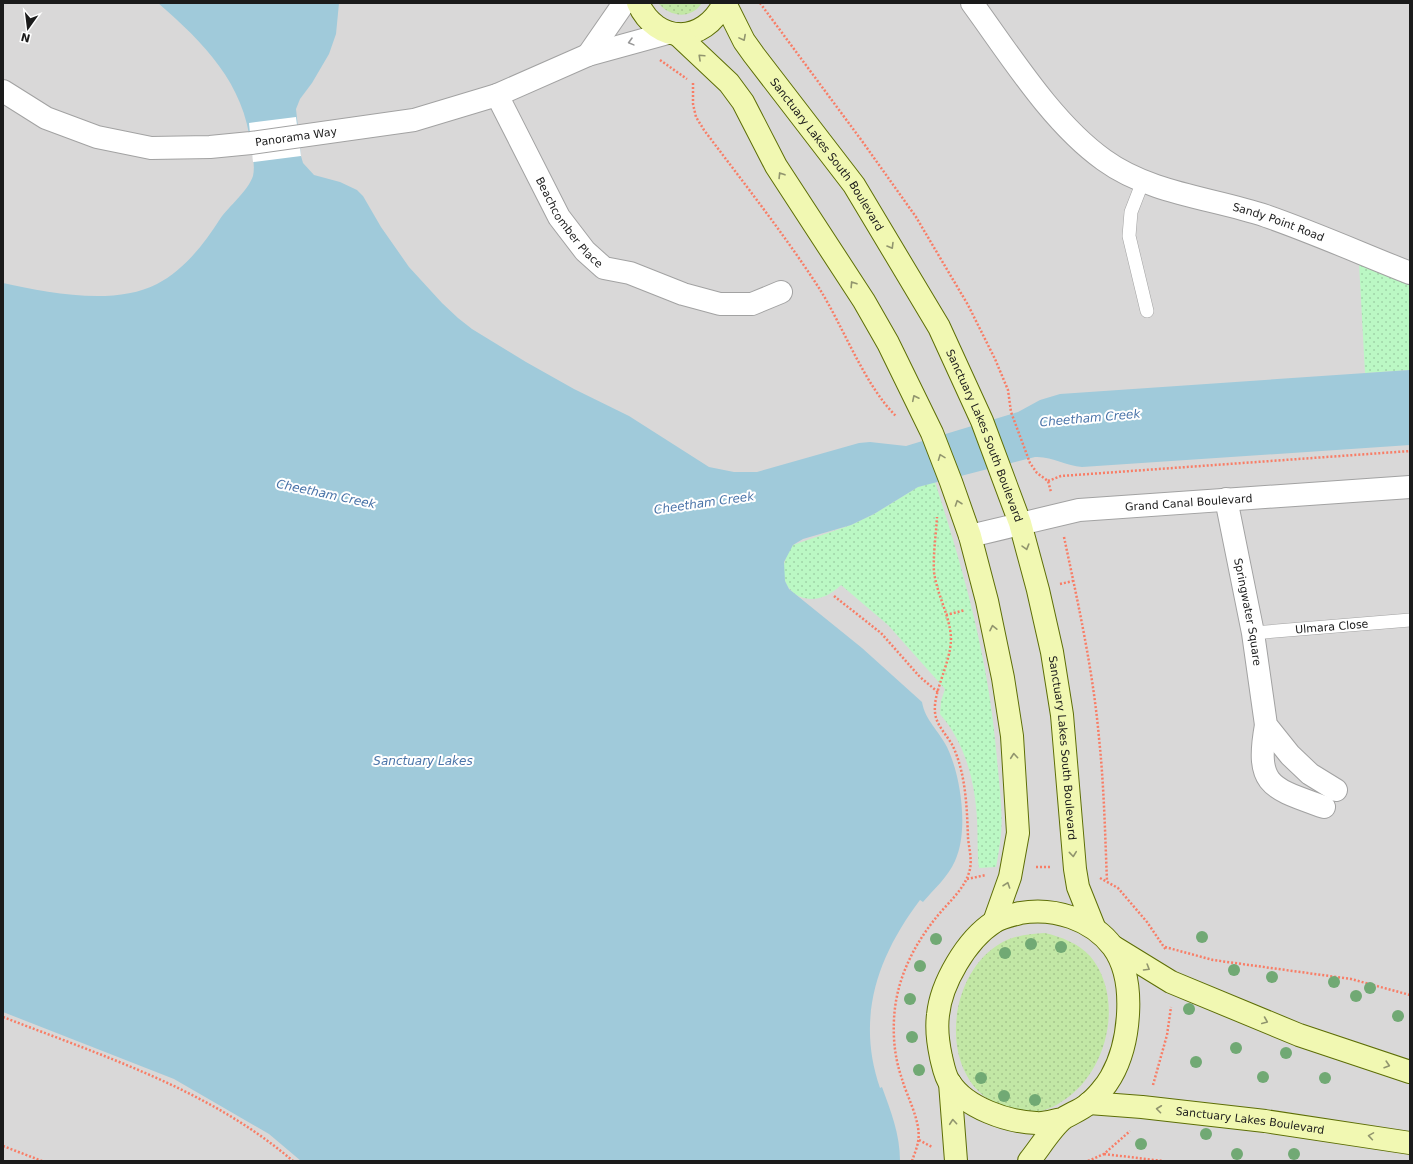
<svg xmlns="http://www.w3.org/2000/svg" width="1413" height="1164" font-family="'DejaVu Sans',sans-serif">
<defs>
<pattern id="grass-dots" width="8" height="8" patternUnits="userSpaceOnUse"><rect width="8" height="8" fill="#c2e7a5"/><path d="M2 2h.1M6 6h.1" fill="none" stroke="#a6c68d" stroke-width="1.8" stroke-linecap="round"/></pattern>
<pattern id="park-dots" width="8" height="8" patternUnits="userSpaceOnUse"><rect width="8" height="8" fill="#bbf8c4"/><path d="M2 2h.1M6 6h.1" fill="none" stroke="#a0d4a8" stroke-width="1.8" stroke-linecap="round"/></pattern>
</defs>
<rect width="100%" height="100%" fill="#ece9e0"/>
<path fill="#d9d8d8" d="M3 3H1410V1161H3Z"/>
<path fill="url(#grass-dots)" d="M658 3H702C691 20 670 17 658 3Z
M1045 933C1061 937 1078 943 1090 956 1126 999 1107 1075 1061 1102 1051 1109 1036 1114 1024 1112 1019 1111 1014 1109 1009 1108 990 1103 975 1092 966 1074 944 1032 959 967 1001 943 1015 935 1030 934 1045 933Z"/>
<path fill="url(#park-dots)" d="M1359 263 1410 284V370L1365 373Z
M935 482C965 575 989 661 997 759 999 783 1003 810 1001 834 1000 845 998 856 996 867L979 868C977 851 978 835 977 819 975 781 965 743 940 714L941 701 945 689 888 625 841 585C807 619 764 585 793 545L851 525 874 514 918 487Z"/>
<path fill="#a0cada" d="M158 3H339L336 34 329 54 312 83 300 99 296 109 301 156 303 163 314 175 340 182 357 190 363 196 381 227 409 267 442 303 458 318 472 329 526 362 574 389 629 416 709 467 734 472H757L859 443 870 442 906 446 1018 412 1040 400 1060 394 1410 370V445L1082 467C1066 466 1052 456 1035 457L918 487 874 514 851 525 803 539 793 545 784 562 785 581 789 589 862 648 922 702C925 720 939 731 947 747 961 776 969 831 955 861 948 877 934 889 923 902L920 900C877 957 856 1018 880 1088L882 1087C891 1112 900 1134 900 1161H301L269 1134 174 1079 3 1012V283C48 293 115 306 157 284 184 270 204 244 220 219 229 206 248 191 253 176 255 167 253 156 251 146 244 83 204 43 158 3Z"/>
<path fill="#fff" d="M296 117 301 156 253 162 249 123Z"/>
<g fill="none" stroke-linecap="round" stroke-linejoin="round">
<g stroke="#a2a2a2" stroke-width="14">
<g id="lane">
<path d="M1143 181 1131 212 1129 236 1147 311"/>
<path id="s1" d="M1253 633 1410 620"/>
</g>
</g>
<g stroke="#a2a2a2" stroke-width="24">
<g id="street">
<path id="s2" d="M972 3C1010 55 1052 123 1104 160 1151 194 1213 198 1266 216 1315 233 1362 254 1410 273"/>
<path d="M588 55 624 3"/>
<path id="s3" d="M3 91 46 118 97 137 151 148 210 147 251 143 414 120 497 95 588 55 668 33"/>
<path id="s4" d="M497 95 559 217 585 251 604 268 630 273 683 294 720 304H752L781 292"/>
<path id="s5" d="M1226 499 1253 633 1266 725 1290 755 1310 774 1336 790"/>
<path id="s6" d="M970 536 1079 510 1410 487"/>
<path d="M1266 725C1255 786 1271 788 1324 807"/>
</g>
</g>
<g stroke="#5d6e06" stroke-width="24">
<g id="secondary">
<path d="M638 3C657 45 704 44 724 3"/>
<path id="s7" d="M725 3 744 41 754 55 854 185 939 327 982 421 1020 523 1038 590 1052 652 1062 715 1075 869 1078 887 1094 927"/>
<path d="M677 34 729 83 743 102 776 166 864 301 888 343 932 433 951 482 970 536 987 601 1003 678 1012 736 1018 833 1010 877 994 922"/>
<path d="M1114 947 1171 982 1299 1035 1410 1072"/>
<path d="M950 1083 956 1161"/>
<path id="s8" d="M1089 1103 1142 1107 1265 1121 1410 1143"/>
<path d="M1029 1161C1039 1149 1052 1127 1064 1118 1072 1113 1081 1110 1088 1104 1096 1098 1106 1086 1111 1077 1130 1044 1137 980 1113 947 1092 919 1054 907 1020 913 1012 915 1000 918 994 922 966 940 941 984 938 1015 936 1030 938 1043 941 1057 943 1065 945 1077 950 1083 966 1108 1008 1122 1036 1123 1045 1124 1055 1120 1063 1119"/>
</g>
</g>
<path stroke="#f87d66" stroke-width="2.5" stroke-dasharray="2 2" stroke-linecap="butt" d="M760 3 862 141 916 217 968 305 995 359 1008 390 1011 412 1030 463 1037 473 1048 481 1051 492
M660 60 687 79
M693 83V104L696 117 704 130C743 182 784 234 819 288 843 326 865 386 896 416
M1048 481 1061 476 1410 451
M1064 537C1078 603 1093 670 1099 738 1104 785 1105 833 1107 881
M1060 584 1073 581
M834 596 881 633 920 677 939 693
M946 615 965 610
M1036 867H1051
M1100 878 1118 888 1147 922 1166 950
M967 879 986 875
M1165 947 1213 960 1351 979 1410 995
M3 1017C103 1056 210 1090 293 1161
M1153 1085 1167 1035 1171 1007
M919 1140 932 1147
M3 1146 42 1161
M1104 1154 1163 1161
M912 1161C914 1155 917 1148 918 1142 922 1123 907 1097 902 1079 895 1059 893 1040 894 1019 896 979 914 944 939 914 951 900 966 887 970 869 972 859 969 848 968 838 967 809 966 778 955 751 950 737 936 727 935 712 933 691 951 663 951 638 950 616 937 595 934 572 933 554 936 535 937 517
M1088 1161 1104 1154 1130 1131"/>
<use href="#lane" stroke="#fff" stroke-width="13"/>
<use href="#street" stroke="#fff" stroke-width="22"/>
<use href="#secondary" stroke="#f1f8b2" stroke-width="22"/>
</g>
<g fill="#71a974">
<circle cx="1202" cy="937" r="6"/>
<circle cx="936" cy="939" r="6"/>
<circle cx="1031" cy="944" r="6"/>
<circle cx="1061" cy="947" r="6"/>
<circle cx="1005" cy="953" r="6"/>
<circle cx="920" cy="966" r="6"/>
<circle cx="1234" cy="970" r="6"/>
<circle cx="1272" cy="977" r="6"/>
<circle cx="1334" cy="982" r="6"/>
<circle cx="1370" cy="988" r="6"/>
<circle cx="1356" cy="996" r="6"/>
<circle cx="910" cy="999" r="6"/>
<circle cx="1189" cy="1009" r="6"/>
<circle cx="1398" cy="1016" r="6"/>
<circle cx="912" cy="1037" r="6"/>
<circle cx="1236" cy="1048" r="6"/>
<circle cx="1286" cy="1053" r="6"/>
<circle cx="1196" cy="1062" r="6"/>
<circle cx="919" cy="1070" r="6"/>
<circle cx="1263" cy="1077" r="6"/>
<circle cx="981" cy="1078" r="6"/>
<circle cx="1325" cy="1078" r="6"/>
<circle cx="1004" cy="1096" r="6"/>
<circle cx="1035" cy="1100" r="6"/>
<circle cx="1206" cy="1134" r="6"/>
<circle cx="1141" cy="1144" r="6"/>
<circle cx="1237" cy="1154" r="6"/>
<circle cx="1294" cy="1154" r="6"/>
</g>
<defs><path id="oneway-chevron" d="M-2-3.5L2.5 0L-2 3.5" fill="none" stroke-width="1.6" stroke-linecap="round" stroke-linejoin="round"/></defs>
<g stroke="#91956e">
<use href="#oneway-chevron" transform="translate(743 38) rotate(62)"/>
<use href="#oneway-chevron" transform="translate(701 57) rotate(-137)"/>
<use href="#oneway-chevron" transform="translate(781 175) rotate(-122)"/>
<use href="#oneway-chevron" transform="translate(891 246) rotate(59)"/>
<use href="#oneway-chevron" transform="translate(853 284) rotate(-123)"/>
<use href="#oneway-chevron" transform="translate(915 398) rotate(-116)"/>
<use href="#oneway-chevron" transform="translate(941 457) rotate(-111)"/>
<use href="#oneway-chevron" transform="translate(958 503) rotate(-109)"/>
<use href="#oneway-chevron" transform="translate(1026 547) rotate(74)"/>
<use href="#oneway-chevron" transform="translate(993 628) rotate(-102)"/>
<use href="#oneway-chevron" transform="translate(1014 756) rotate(-95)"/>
<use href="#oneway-chevron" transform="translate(1073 854) rotate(84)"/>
<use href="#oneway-chevron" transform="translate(1007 885) rotate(-71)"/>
<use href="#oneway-chevron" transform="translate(1147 968) rotate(31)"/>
<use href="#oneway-chevron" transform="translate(1265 1021) rotate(23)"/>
<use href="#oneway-chevron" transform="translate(1387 1065) rotate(17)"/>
<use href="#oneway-chevron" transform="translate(1159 1109) rotate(-173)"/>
<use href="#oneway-chevron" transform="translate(953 1122) rotate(-95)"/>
<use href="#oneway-chevron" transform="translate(1371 1136) rotate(-171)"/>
</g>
<use stroke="#989898" href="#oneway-chevron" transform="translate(631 42) rotate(165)"/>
<g text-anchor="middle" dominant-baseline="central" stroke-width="4" stroke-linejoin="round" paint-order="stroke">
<g font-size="11" fill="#1b1b1b" stroke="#fff">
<text stroke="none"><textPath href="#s3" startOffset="306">Panorama Way</textPath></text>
<text stroke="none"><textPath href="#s7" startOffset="183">Sanctuary Lakes South Boulevard</textPath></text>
<text stroke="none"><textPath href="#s4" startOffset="147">Beachcomber Place</textPath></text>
<text stroke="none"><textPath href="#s2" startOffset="392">Sandy Point Road</textPath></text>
<text stroke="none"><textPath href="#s7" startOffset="507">Sanctuary Lakes South Boulevard</textPath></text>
<text stroke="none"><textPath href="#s6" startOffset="222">Grand Canal Boulevard</textPath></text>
<text stroke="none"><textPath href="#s5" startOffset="115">Springwater Square</textPath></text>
<text stroke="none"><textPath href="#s1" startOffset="79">Ulmara Close</textPath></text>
<text stroke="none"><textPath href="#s7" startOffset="831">Sanctuary Lakes South Boulevard</textPath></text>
<text stroke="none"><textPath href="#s8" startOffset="162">Sanctuary Lakes Boulevard</textPath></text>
</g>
<g font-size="12" font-style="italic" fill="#4973a8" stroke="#fff">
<text transform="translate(1090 418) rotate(-5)">Cheetham Creek</text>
<text transform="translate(326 494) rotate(12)">Cheetham Creek</text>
<text transform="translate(704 503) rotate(-8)">Cheetham Creek</text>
<text x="423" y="761">Sanctuary Lakes</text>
</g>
</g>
<rect width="1413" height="1164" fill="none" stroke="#1b1b1b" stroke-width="8"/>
<g transform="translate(28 28) rotate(194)" stroke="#ffffff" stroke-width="3" paint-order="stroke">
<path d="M0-3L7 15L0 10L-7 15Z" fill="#1b1b1b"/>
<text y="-6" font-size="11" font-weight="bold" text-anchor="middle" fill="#1b1b1b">N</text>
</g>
</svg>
